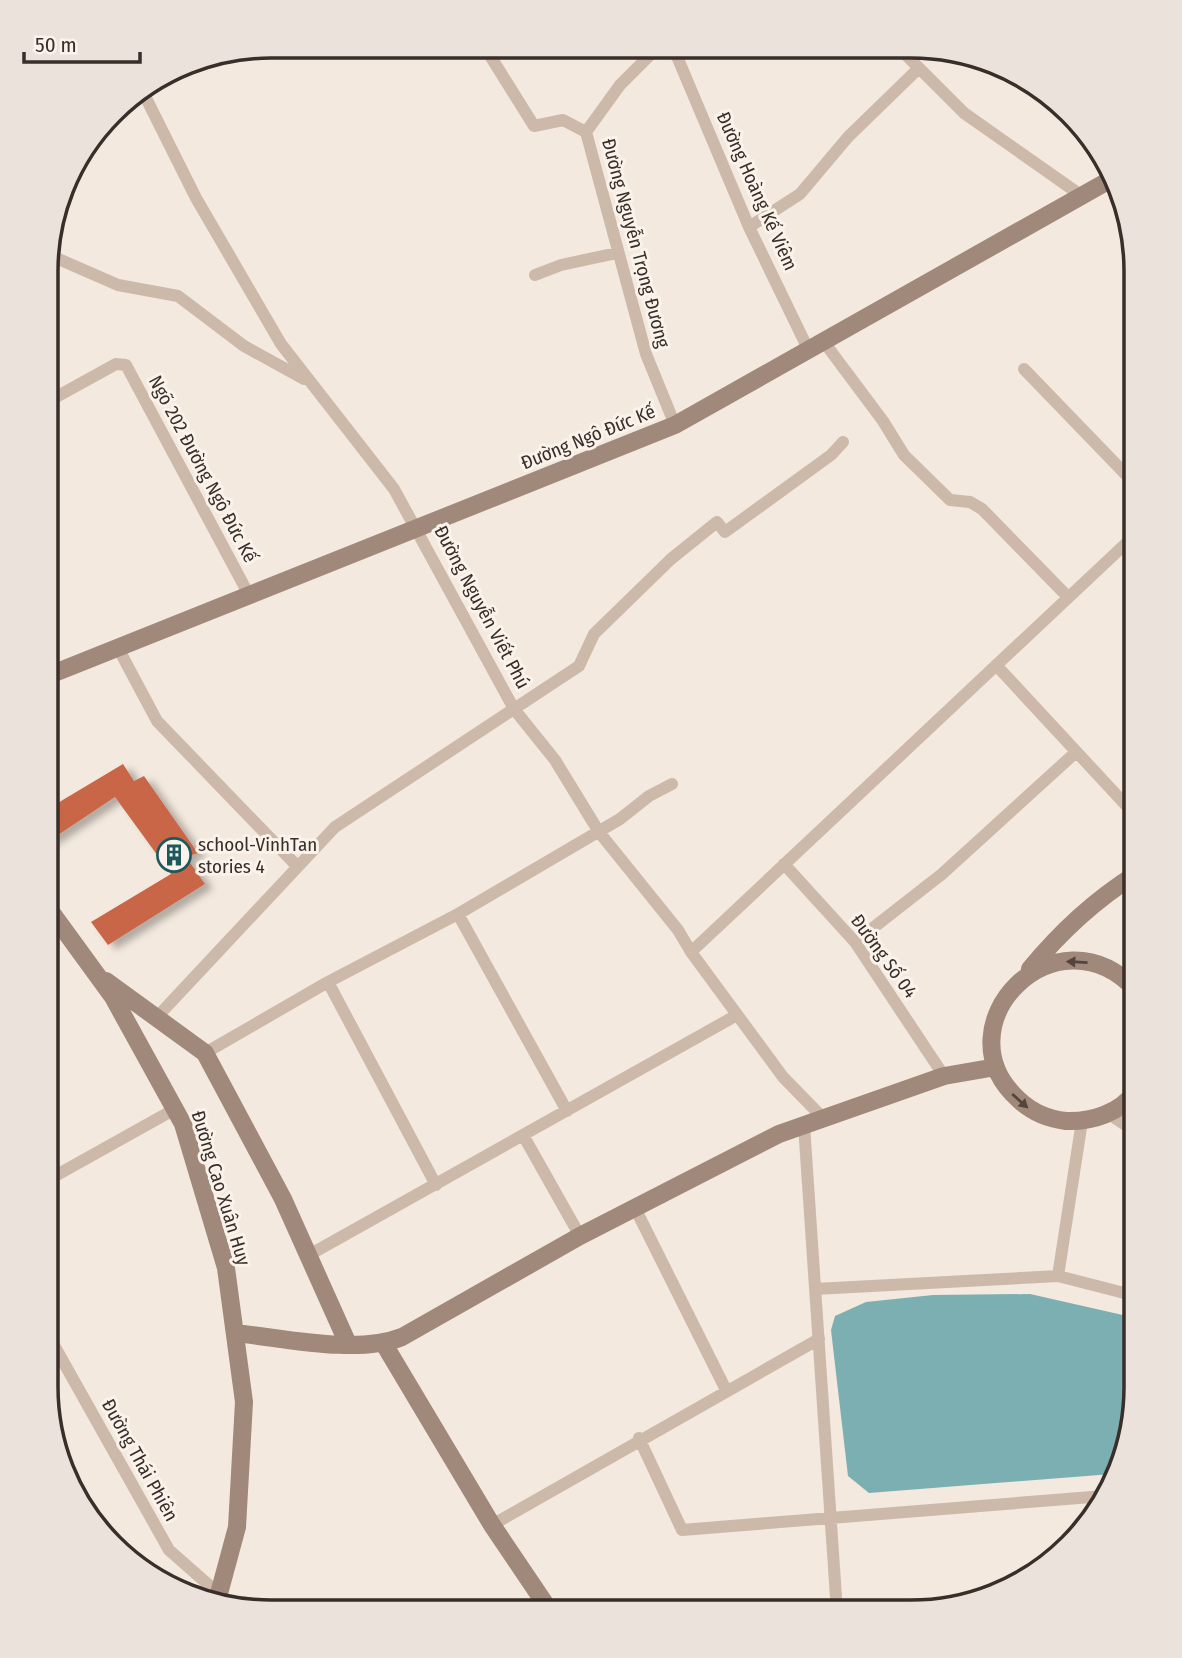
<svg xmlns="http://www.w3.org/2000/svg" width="1182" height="1658" font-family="'Fira Sans Condensed',sans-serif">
<defs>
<filter id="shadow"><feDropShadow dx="8" dy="4.5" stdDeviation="3.5" flood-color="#0004"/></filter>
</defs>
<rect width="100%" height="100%" fill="#f3e9de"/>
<path fill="#7cafb1" d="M1030 1294 1136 1318V1402L1112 1474 869 1493 848 1476 831 1330 835 1316 866 1302 933 1295Z"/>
<path fill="#c86647" filter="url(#shadow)" d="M123 764 134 781 144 776 198 853 186 857 205 884 108 945 91 922 171 874 115 797 46 843V810Z"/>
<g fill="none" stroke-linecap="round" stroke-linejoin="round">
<path stroke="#ccb9a9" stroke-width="12" d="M484 46 534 126 563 120 586 132 646 354 675 425
M673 47 749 227 809 351
M898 47 964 113 1082 196
M142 90 196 198 281 344 394 489 514 709 555 760 599 832 678 930 691 952 783 1077 823 1118
M586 132 620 85 658 47
M749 227 800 194 848 137 919 68
M47 254 118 285 178 296 244 346 304 379
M535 275 561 265 617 253
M824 342 883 421 904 455 950 500 970 502 982 509 1068 597
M1024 369 1136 485
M47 381 57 396
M47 402 116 364 126 365 249 595
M117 646 157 721 297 866
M996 665 1136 816
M784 864 855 942 944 1076
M458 914 567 1111
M855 942 942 874 1075 753
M691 952 1136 534
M328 982 436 1185
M157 1017 335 827 579 666 594 634 671 559 717 522 725 532 831 455 843 442
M205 1053 328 982 458 914 620 819 649 796 672 784
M1109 1114 1136 1132
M804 1125 837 1612
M523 1135 580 1236
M46 1181 175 1109
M635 1208 726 1390
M309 1255 737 1015
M1058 1276 1082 1121
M815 1289 1058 1276 1136 1296
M46 1331 169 1550 219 1594
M639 1438 682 1530 1104 1496
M492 1525 819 1339"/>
<path stroke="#a0887a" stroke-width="18" d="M47 676 675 425 1115 177
M46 905 113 997 183 1124 226 1268 244 1402 237 1527 217 1601
M1030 969C1061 931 1095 900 1136 874
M106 981 205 1053 283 1199 348 1344
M1136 1091C1120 1113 1092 1122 1066 1121 1048 1119 1032 1112 1019 1100 937 1026 1056 904 1136 990
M235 1333C284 1338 356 1355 402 1337L580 1236 779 1134 944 1076 996 1067
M384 1344 492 1525 550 1611"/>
</g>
<defs><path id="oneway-solid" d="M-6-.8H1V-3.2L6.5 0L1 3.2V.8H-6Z" transform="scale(1.75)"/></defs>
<g fill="#53443d">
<use href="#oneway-solid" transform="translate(1077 962) rotate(-177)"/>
<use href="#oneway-solid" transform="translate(1020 1101) rotate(42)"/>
</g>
<defs>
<g id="building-ring" transform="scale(1.75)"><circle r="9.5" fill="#faf3eb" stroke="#1d585c" stroke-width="1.5"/><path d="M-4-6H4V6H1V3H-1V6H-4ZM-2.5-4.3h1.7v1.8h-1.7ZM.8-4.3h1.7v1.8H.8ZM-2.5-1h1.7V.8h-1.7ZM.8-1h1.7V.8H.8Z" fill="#1d585c"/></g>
</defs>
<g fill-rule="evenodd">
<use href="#building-ring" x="174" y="855"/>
</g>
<g text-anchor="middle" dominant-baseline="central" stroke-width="6" stroke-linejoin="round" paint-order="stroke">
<g font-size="19" fill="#392e29" stroke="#faf3eb">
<text transform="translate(757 191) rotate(66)">Đường Hoàng Kế Viêm</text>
<text transform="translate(636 243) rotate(75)">Đường Nguyễn Trọng Đương</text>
<text transform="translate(588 437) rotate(-22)">Đường Ngô Đức Kế</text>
<text transform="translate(203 469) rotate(62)">Ngõ 202 Đường Ngô Đức Kế</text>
<text transform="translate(482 607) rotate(62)">Đường Nguyễn Viết Phú</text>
<text transform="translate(884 956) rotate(54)">Đường Số 04</text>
<text transform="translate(221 1188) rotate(73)">Đường Cao Xuân Huy</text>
<text transform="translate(140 1460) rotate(61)">Đường Thái Phiên</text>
</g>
<g font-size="19" fill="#392e29" stroke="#faf3eb" text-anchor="start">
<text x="198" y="844">school-VinhTan<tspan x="198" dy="22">stories 4</tspan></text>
</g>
</g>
<path d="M0 0H1182V1658H0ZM271 58H911A213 213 0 0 1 1124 271V1387A213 213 0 0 1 911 1600H271A213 213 0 0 1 58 1387V271A213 213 0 0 1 271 58Z" fill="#ebe3db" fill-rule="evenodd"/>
<path fill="none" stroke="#392e29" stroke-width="3.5" d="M271 58H911A213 213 0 0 1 1124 271V1387A213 213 0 0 1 911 1600H271A213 213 0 0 1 58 1387V271A213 213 0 0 1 271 58Z"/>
<path d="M24 52v10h116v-10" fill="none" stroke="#392e29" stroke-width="3.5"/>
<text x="35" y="52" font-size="21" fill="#392e29" stroke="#faf3eb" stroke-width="5" paint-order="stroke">50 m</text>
</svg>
